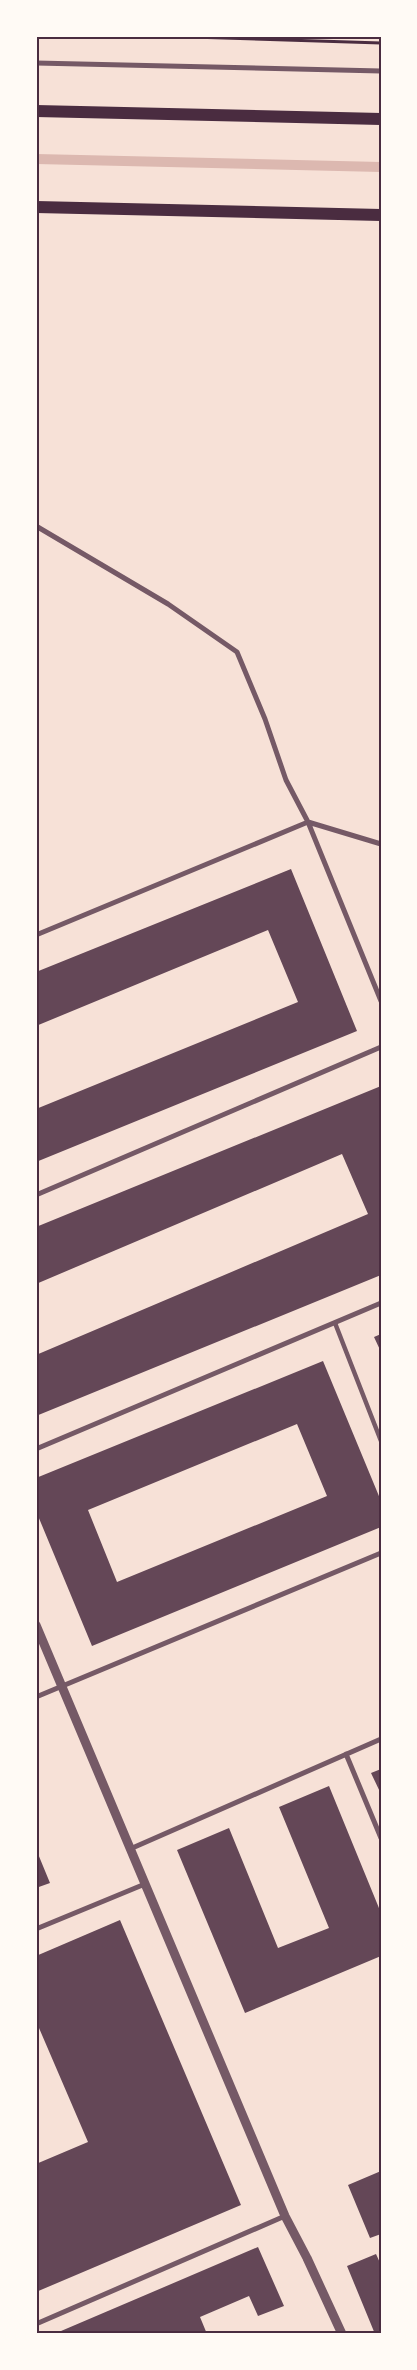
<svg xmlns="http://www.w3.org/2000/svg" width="417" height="2370" font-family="Jost,sans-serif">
<rect width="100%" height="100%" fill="#f7e1d7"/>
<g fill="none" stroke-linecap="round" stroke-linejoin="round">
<path stroke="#dcb8b0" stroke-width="10" d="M36 159 381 167"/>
</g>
<path fill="#644757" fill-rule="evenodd" d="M291 869 357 1031 36 1162V1109L298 1002 268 930 36 1026V972Z
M381 1086V1275L36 1416V1355L368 1214 342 1154 36 1284V1227Z
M381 1334V1352L374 1337Z
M323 1361 381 1501V1527L92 1646 36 1511V1478ZM297 1424 327 1496 117 1582 88 1510Z
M381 1769V1794L371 1773Z
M329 1786 381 1913V1956L245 2013 177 1850 229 1828 278 1948 329 1928 279 1807Z
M36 1849 50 1883 36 1888Z
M120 1920 241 2205 36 2292V2164L88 2142 36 2021V1956Z
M381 2171V2234L370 2238 348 2185Z
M258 2247 284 2306 258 2316 249 2296 200 2317 207 2334H54Z
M376 2254 381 2265V2334H375L347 2266Z"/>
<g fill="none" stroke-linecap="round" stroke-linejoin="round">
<path stroke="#4a2c40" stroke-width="3" d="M159 36 381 43"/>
<path stroke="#755966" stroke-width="4.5" d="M335 1323 381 1441"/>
<path stroke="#755966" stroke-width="5" d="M36 63 381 71
M36 526 168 604 237 652 265 719 286 780 308 822 381 1001
M308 822 381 844
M36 935 308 822
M36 1195 381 1047
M36 1449 381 1303
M36 1697 381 1553
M346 1754 381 1838
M130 1849 381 1739
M36 1929 145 1884
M36 2324 285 2216"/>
<path stroke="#755966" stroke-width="9" d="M36 1625 285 2216 307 2258 342 2334"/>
<path stroke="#4a2c40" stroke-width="12" d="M36 111 381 119
M36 207 381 215"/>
</g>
<rect width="417" height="2370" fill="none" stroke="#fffaf5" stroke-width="75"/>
<rect x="38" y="38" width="342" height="2294" fill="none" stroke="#4a2c40" stroke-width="2"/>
</svg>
